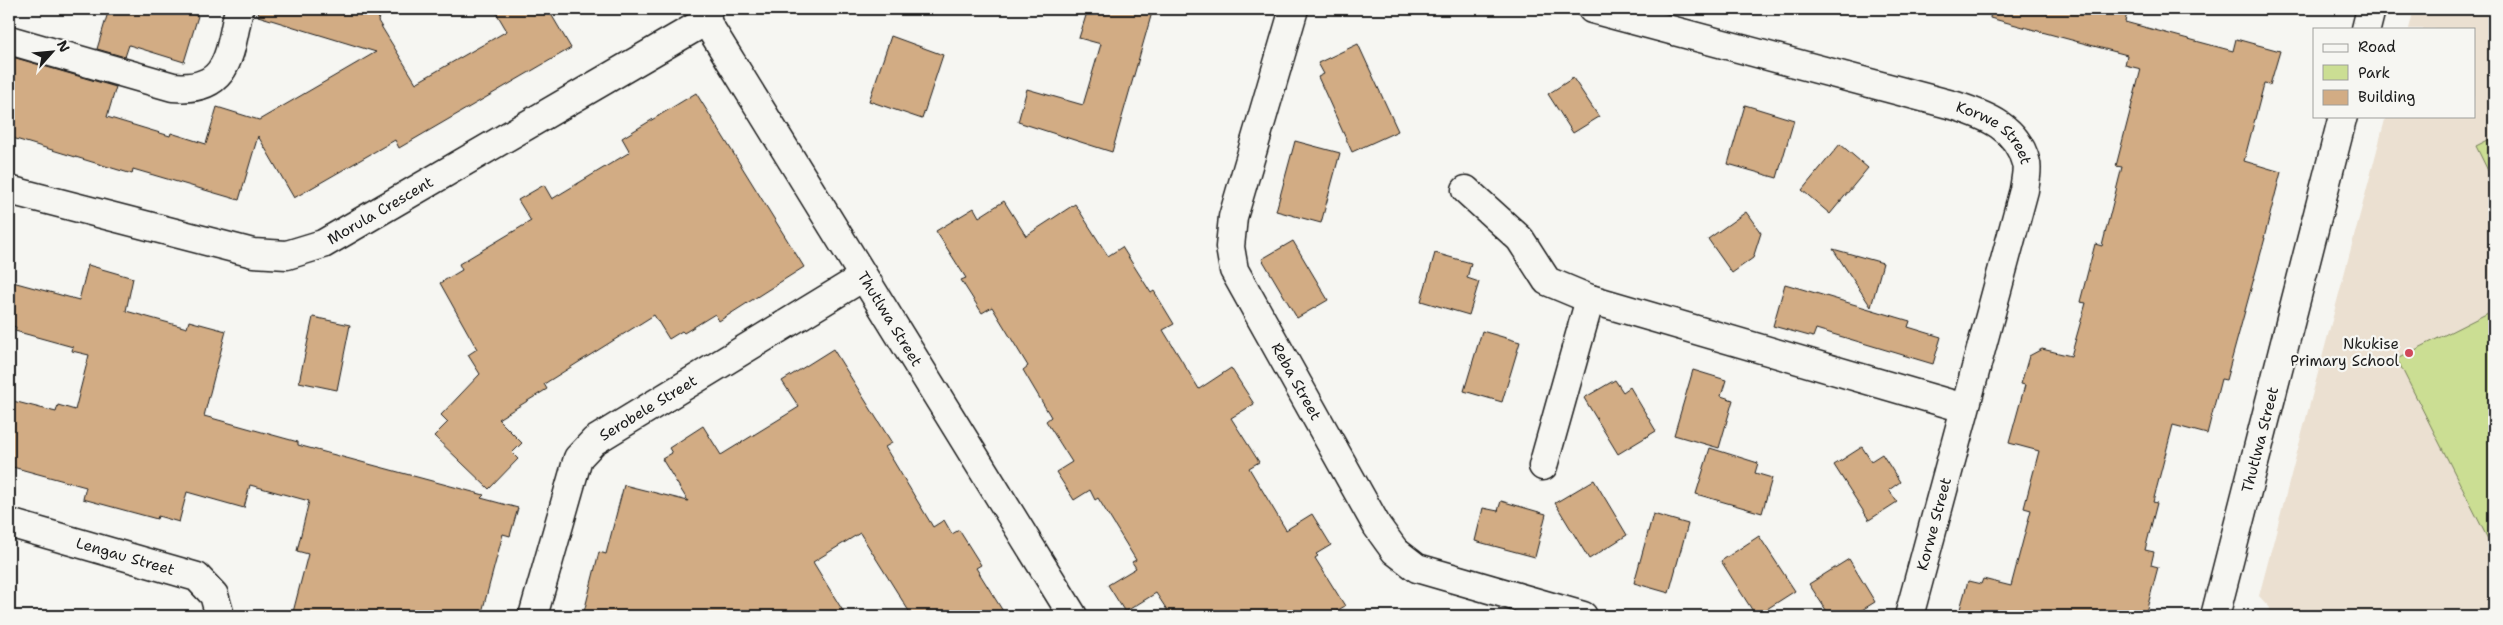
<svg xmlns="http://www.w3.org/2000/svg" width="2503" height="625" font-family="'Shantell Sans',sans-serif">
<rect width="100%" height="100%" fill="#f6f6f2"/>
<filter id="ink" filterUnits="userSpaceOnUse"><feTurbulence type="fractalNoise" baseFrequency=".02" numOctaves="2"/><feDisplacementMap in="SourceGraphic" scale="10" xChannelSelector="R" yChannelSelector="G"/><feConvolveMatrix kernelMatrix="1 2 1 2 8 2 1 2 1" color-interpolation-filters="sRGB"/></filter>
<g filter="url(#ink)">
<path fill="#ebe0d1" d="M2414 9H2494V616H2268L2270 608 2259 596 2386 116H2474V29H2409Z"/>
<path fill="#cbde93" stroke="#747d58" d="M2494 137V183L2476 146Z
M2494 310V551L2397 359Z"/>
<path fill="#d2ac84" stroke="#1c1c1c" d="M109 9H175L198 16 184 62 129 45 125 57 97 49Z
M259 9H381L378 21 416 83 507 31 494 9H548L571 48 399 148 395 140 294 198 258 136 239 200 133 169 132 174 9 137V56L116 87 107 117 170 136 171 133 206 144 217 107 259 120 376 52 258 16Z
M1088 9H1153L1112 152 1018 122 1027 89 1083 105 1101 44 1079 38Z
M1991 9H2112L2127 13 2125 22 2233 51 2236 39 2280 51 2270 85 2264 84 2244 161 2281 172 2264 238H2265L2226 380 2221 379 2207 434 2173 425 2153 502 2157 503 2145 550 2154 552 2151 565 2158 567 2145 616H1958L1968 581 1981 584 1983 579 2011 586 2031 510 2024 508 2039 451 2009 443 2025 385 2021 384 2029 356 2042 349 2071 356 2086 303 2080 302 2095 244 2102 246 2122 167 2116 166 2141 69 2125 65 2127 55 1990 18Z
M891 36 943 55 922 119 869 101Z
M1358 44 1398 131 1352 152 1318 77 1324 74 1318 63Z
M1573 78 1599 117 1573 133 1548 94Z
M696 93 804 267 719 321 715 314 684 333 682 331 669 339 654 315 544 384 547 389 498 419 522 443 512 453 518 459 489 489 434 436 448 422 441 415 480 374 468 355 477 349 440 283 462 270 459 264 531 221 518 200 544 185 552 199 630 152 622 138Z
M1745 105 1794 120 1777 178 1728 164Z
M1295 141 1340 153 1321 223 1276 211Z
M1840 144 1868 168 1830 214 1802 190Z
M1004 201 1026 236 1075 204 1108 256 1122 247 1151 293 1154 291 1174 324 1163 330 1199 389 1231 368 1254 404 1231 418 1259 462 1249 468 1286 530 1312 514 1331 545 1316 554 1318 556 1315 558 1345 606 1328 616H1171L1156 593 1125 612 1108 585 1136 568 1132 562 1136 560 1098 498 1095 500 1090 490 1074 500 1056 472 1072 462 1046 421 1051 417 1023 370 1028 366 992 307 982 313 961 280 966 278 936 231 974 208 979 217Z
M1746 212 1761 233 1753 258 1732 273 1708 239Z
M1293 241 1328 300 1297 318 1262 259Z
M1833 249 1883 263 1871 307Z
M1435 253 1471 263 1467 278 1479 282 1469 315 1421 301Z
M88 265 133 278 126 311 187 328 189 321 226 331 204 416 298 442V445L484 495 481 498 518 508 510 536 503 534 481 616H292L308 554 297 551 309 501 250 485 244 508 187 492 179 522 158 516 157 519 83 499 86 487 9 466V400L56 412 58 405 75 410 89 355 72 351 73 347 15 331 16 327 9 325V281L79 300Z
M1785 284 1910 321 1908 327 1941 337 1933 364 1816 329 1813 337 1773 326Z
M313 317 350 325 337 390 299 382Z
M1482 331 1520 342 1502 402 1464 391Z
M833 349 892 443 885 447 933 527 944 520 952 534 959 530 981 565 976 568 1006 616H912L860 533 813 562 846 616H583L599 552 606 554 624 485 688 501 662 459 672 453 669 448 703 426 721 455 799 407 782 381Z
M1693 370 1726 380 1721 396 1733 400 1719 448 1674 435Z
M1615 380 1623 392 1630 387 1656 431 1618 454 1584 398Z
M1862 447 1871 461 1882 454 1900 482 1889 490 1897 502 1869 520 1834 465Z
M1710 448 1758 463 1755 473 1772 478 1762 513 1696 494Z
M1594 480 1627 535 1589 559 1555 503Z
M1501 501 1546 514 1535 557 1475 541 1483 508 1498 511Z
M1653 514 1688 524 1669 593 1634 583Z
M1759 536 1795 591 1756 616 1721 561Z
M1849 559 1875 602 1852 616H1830L1809 584Z"/>
<g fill="none" stroke-linecap="round" stroke-linejoin="round">
<g stroke="#1c1c1c" stroke-width="31">
<g id="minor">
<path id="s1" d="M1294 9 1233 217 1230 247 1234 270 1377 526 1395 551 1417 568 1583 616"/>
<path id="s2" d="M1592 9 1956 106C1987 116 2017 127 2026 163 2028 170 2025 182 2024 190L1909 616"/>
<path id="s3" d="M706 21 1073 616"/>
<path d="M2366 29 2371 9"/>
<path d="M9 40 173 87C230 92 229 53 239 9"/>
<path id="s4" d="M9 190 253 253 287 255 323 244 706 21 708 9"/>
<path d="M1466 190 1520 239 1547 281 1590 299 1964 408"/>
<path d="M1543 466 1590 299"/>
<path id="s5" d="M9 523 197 577 214 595 220 616"/>
<path id="s6" d="M533 616 578 458 594 441 863 277"/>
<path id="s7" d="M2215 616 2343 116"/>
</g>
</g>
<use href="#minor" stroke="#f6f6f2" stroke-width="28"/>
</g>
</g>
<circle fill="#d1495b" stroke="#f6f6f2" stroke-width="2" cx="2409" cy="353" r="5"/>
<g text-anchor="middle" dominant-baseline="central" stroke-width="4.5" stroke-linejoin="round" paint-order="stroke">
<g font-size="15" fill="#1c1c1c" stroke="#f6f6f2">
<text stroke="none"><textPath href="#s2" startOffset="425">Korwe Street</textPath></text>
<text stroke="none"><textPath href="#s4" startOffset="390">Morula Crescent</textPath></text>
<text stroke="none"><textPath href="#s3" startOffset="350">Thutlwa Street</textPath></text>
<text stroke="none"><textPath href="#s1" startOffset="398">Reba Street</textPath></text>
<text stroke="none"><textPath href="#s6" startOffset="251">Serobele Street</textPath></text>
<text stroke="none"><textPath href="#s7" startOffset="182">Thutlwa Street</textPath></text>
<text transform="translate(1934 524) rotate(-75)">Korwe Street</text>
<text stroke="none"><textPath href="#s5" startOffset="121">Lengau Street</textPath></text>
</g>
<g font-size="15" fill="#1c1c1c" stroke="#f6f6f2" text-anchor="end">
<text x="2399" y="344">Nkukise<tspan x="2399" dy="17">Primary School</tspan></text>
</g>
</g>
<rect width="2503" height="625" fill="none" stroke="#f6f6f2" stroke-width="30"/>
<rect x="15" y="15" width="2473" height="595" fill="none" stroke="#1c1c1c" stroke-width="2" filter="url(#ink)"/>
<rect x="2313" y="28" width="162" height="90" fill="#f6f6f2" stroke="#9f9f9c"/>
<rect x="2323" y="44" width="25" height="8" fill="#f6f6f2" stroke="#9f9f9c"/>
<text x="2358" y="52" font-size="15" fill="#1c1c1c">Road</text>
<rect x="2323" y="65" width="25" height="15" fill="#cbde93" stroke="#9f9f9c"/>
<text x="2358" y="78" font-size="15" fill="#1c1c1c">Park</text>
<rect x="2323" y="90" width="25" height="15" fill="#d2ac84" stroke="#9f9f9c"/>
<text x="2358" y="102" font-size="15" fill="#1c1c1c">Building</text>
<g transform="translate(52 52) rotate(63)" stroke="#f6f6f2" stroke-width="4" paint-order="stroke">
<path d="M0-4L9 19L0 12L-9 19Z" fill="#1c1c1c"/>
<text y="-8" font-size="14" font-weight="bold" text-anchor="middle" fill="#1c1c1c">N</text>
</g>
</svg>
